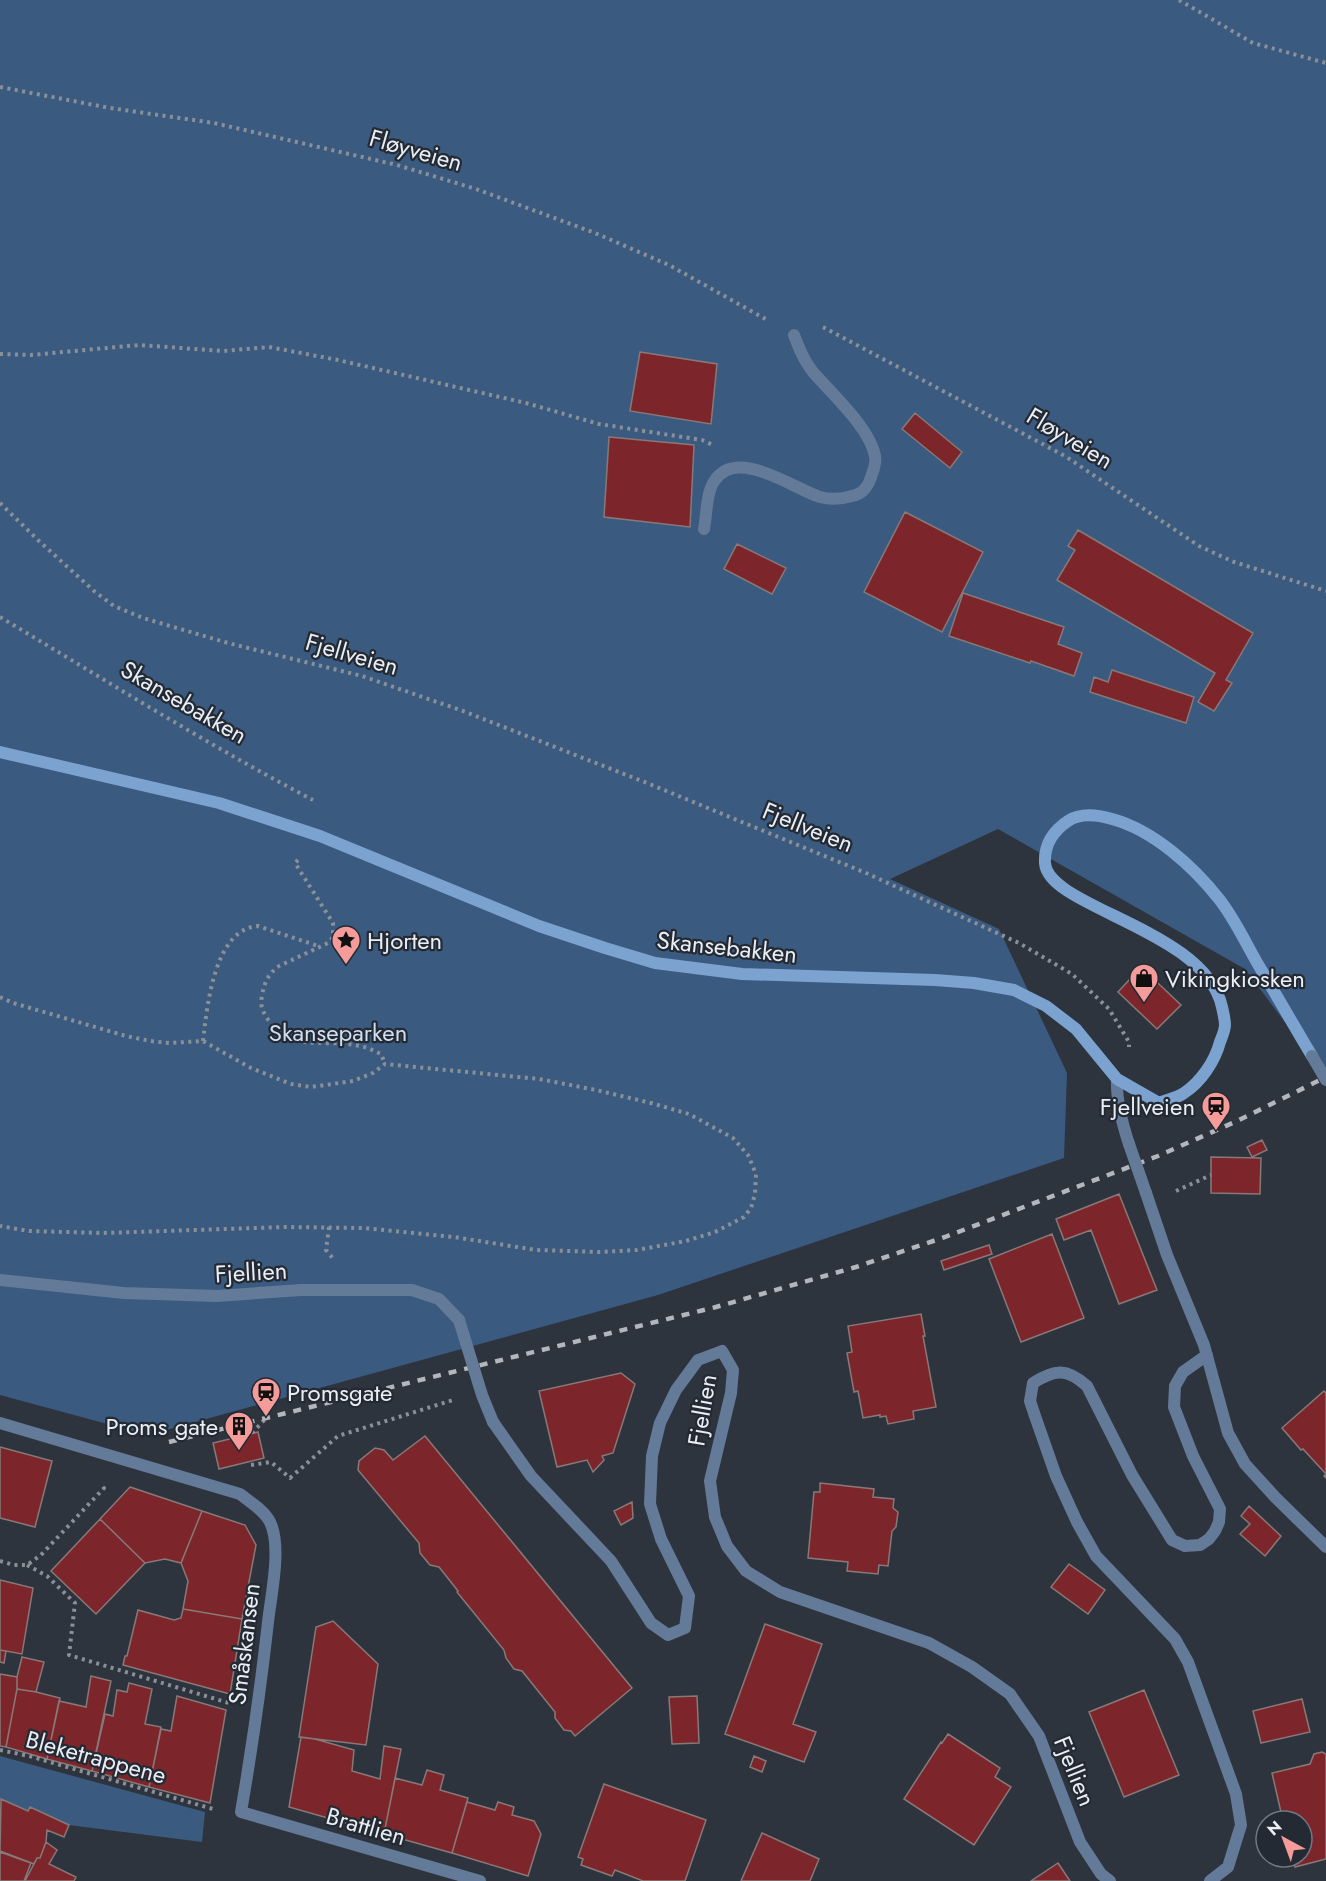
<svg xmlns="http://www.w3.org/2000/svg" width="1326" height="1881" font-family="Jost,sans-serif">
<rect width="100%" height="100%" fill="#2d343e"/>
<path fill="#3b5a80" d="M0 0H1326V1077L1245 969 998 829 890 879 999 929 1067 1073 1064 1158 658 1295 148 1435 0 1395Z
M0 1756 205 1812 202 1842 69 1825 30 1808 28 1811 1 1799 0 1801Z"/>
<path fill="#7c262c" stroke="#887978" stroke-width="1.5" d="M640 352 717 364 711 424 630 411Z
M915 413 962 452 950 468 902 429Z
M609 437 694 445 690 527 604 517Z
M905 512 983 552 942 632 864 592Z
M1078 530 1253 633 1226 680 1232 683 1214 711 1198 702 1215 673 1057 580 1075 550 1068 546Z
M737 544 786 568 772 594 724 569Z
M963 593 1064 627 1058 644 1082 653 1074 676 1031 661 1030 663 949 636Z
M1112 670 1194 697 1186 723 1090 692 1094 677 1108 682Z
M1141 967 1181 1005 1157 1029 1118 992Z
M1262 1140 1267 1150 1252 1157 1247 1147Z
M1211 1157 1261 1158 1260 1194 1211 1193Z
M1119 1194 1157 1290 1119 1304 1091 1230 1064 1240 1056 1219Z
M1052 1234 1084 1318 1021 1342 989 1259Z
M989 1245 992 1254 944 1270 941 1261Z
M921 1314 925 1336H923L936 1407 913 1411 914 1419 888 1424 886 1416 880 1417V1415L863 1418 858 1391 854 1392 847 1353 852 1352 848 1326Z
M621 1373 635 1384 613 1453 602 1456 604 1460 593 1472 587 1460 557 1467 539 1391Z
M1324 1391 1326 1393V1478L1324 1476 1326 1474 1303 1449 1301 1450 1282 1428Z
M258 1432 264 1458 219 1469 213 1443Z
M425 1436 632 1688 575 1736 571 1731 564 1730 555 1718V1712L522 1671 514 1669 506 1658 504 1650 457 1592 458 1591 439 1567 430 1565 420 1553 419 1543 358 1470 359 1461 375 1448 384 1450 393 1460Z
M0 1447 52 1461 35 1527 0 1518Z
M820 1483 874 1489 873 1497 894 1499 893 1508 898 1512 896 1527 892 1531 888 1566 879 1565 878 1574 847 1571 848 1562 808 1558 814 1492H820Z
M130 1487 202 1511 181 1563 165 1559 145 1563 100 1519Z
M632 1502 633 1518 621 1525 614 1511Z
M1249 1506 1281 1536 1265 1556 1240 1534 1250 1524 1241 1516Z
M202 1511 245 1525 256 1545 242 1619 183 1609 188 1581 181 1563Z
M100 1519 145 1563 96 1614 51 1571Z
M1069 1564 1105 1590 1088 1614 1051 1587Z
M0 1580 33 1588 22 1654 0 1650Z
M183 1609 242 1619 230 1694 123 1665 125 1656H127L138 1610 174 1620 181 1618Z
M333 1621 378 1664 366 1745 299 1737 316 1627Z
M765 1624 822 1644 793 1724 816 1732 804 1762 725 1734Z
M0 1650 6 1651 4 1663 0 1662Z
M22 1657 44 1662 36 1692 17 1689V1677Z
M0 1674 17 1677V1689L6 1747 0 1746Z
M91 1676 111 1681 92 1771 47 1759 59 1701 86 1707Z
M129 1683 152 1689 145 1724 161 1727 149 1787 92 1771 105 1714 113 1716 117 1690 127 1692Z
M17 1689 36 1692 60 1698 47 1759 6 1747Z
M1144 1690 1179 1775 1124 1797 1089 1712Z
M177 1696 226 1710 210 1803 149 1787 161 1729 171 1731Z
M697 1696 699 1743 672 1744 669 1697Z
M1302 1699 1310 1732 1261 1743 1253 1711Z
M948 1734 1000 1768 995 1777 1011 1787 974 1845 904 1799 941 1742 942 1743Z
M301 1737 315 1739 354 1750 352 1771 380 1779 384 1746 401 1749 384 1834 289 1807Z
M1322 1752 1326 1754V1859L1295 1867 1292 1857H1302V1821H1283L1272 1773 1310 1764 1314 1754Z
M754 1756 766 1761 762 1772 750 1767Z
M427 1770 444 1775 440 1790 468 1798 452 1853 384 1834 395 1778 422 1785Z
M604 1784 706 1820 685 1881H643L615 1870 612 1876 581 1865 583 1859 578 1857Z
M1 1799 28 1811 30 1807 69 1825 64 1837 47 1830 46 1842 40 1858H37L34 1864 0 1851Z
M467 1802 495 1810 498 1802 514 1807 512 1815 534 1821 541 1834 528 1876 452 1853Z
M762 1833 819 1859 810 1881H741Z
M46 1842 57 1850 49 1864 76 1877 74 1881H25L37 1858H40Z
M0 1852 31 1863 24 1881H0Z
M1058 1863 1070 1881H1031Z"/>
<g fill="none" stroke-linecap="round" stroke-linejoin="round">
<path stroke="#8a9098" stroke-width="4" stroke-dasharray="3 4.5" stroke-linecap="butt" d="M1179 0 1253 43 1326 63
M0 87 110 108 214 123 397 165 476 189 595 233 669 265 769 321
M823 327 1065 456 1199 546 1234 562 1326 591
M0 354 31 355 139 345 223 351 269 347 338 360 526 403 599 424 702 440 713 445
M0 503 39 541 94 591 114 606 143 618 228 643 362 676 463 711 647 783 866 873 1019 943 1072 974 1109 1009 1129 1042V1047
M0 617C104 679 206 744 313 800
M298 860 295 863 333 923V937L328 943 279 966C268 974 264 983 262 996 260 1005 262 1010 267 1018 291 1054 325 1038 360 1046 367 1047 374 1051 381 1054L385 1064
M0 997 13 1003 126 1036 150 1041 169 1043 203 1041 251 1068 291 1084 311 1087 353 1081 373 1073 385 1064 539 1079 596 1090 651 1103 689 1114 733 1138 748 1155 756 1174 755 1194 751 1208 744 1217 715 1232 686 1241 637 1250 600 1252 536 1250 454 1237 364 1228 284 1227 103 1233 29 1231 0 1226
M203 1041C207 1007 214 929 258 926L318 946
M1176 1191 1211 1175
M329 1227 326 1250 335 1261
M252 1433 266 1418
M251 1465 271 1462 290 1478 338 1436 453 1400
M0 1561 14 1565H27L41 1555 104 1488 102 1487
M27 1565 47 1576 75 1603 69 1655 229 1703
M0 1750 29 1756 213 1809"/>
<path stroke="#637a98" stroke-width="12" d="M704 529C707 514 706 492 715 480 738 447 794 489 820 497 831 500 842 499 852 496 864 494 869 485 872 474 874 469 876 461 875 456 870 428 832 394 813 372 804 361 799 348 794 335"/>
<path stroke="#637a98" stroke-width="12" d="M1117 1079C1116 1101 1122 1123 1129 1144
M1146 1193 1167 1255 1204 1345 1228 1433 1245 1464 1275 1497 1326 1547
M0 1280 124 1293 217 1296 301 1290H412L439 1299 459 1320
M1207 1355 1183 1372 1175 1386 1174 1407 1193 1456 1220 1509 1219 1522 1215 1531 1209 1539 1200 1545 1185 1546 1172 1540 1132 1475 1087 1386C1067 1368 1055 1369 1033 1383L1030 1401 1035 1416 1056 1476 1077 1522 1096 1556 1175 1639 1188 1662 1236 1794 1241 1825 1228 1867 1210 1881
M493 1422 531 1476 611 1561 651 1623 668 1635 685 1628 689 1596 661 1539 650 1504 652 1456 660 1423 676 1390 698 1360 722 1351 733 1370 731 1393 710 1481 715 1517 727 1546 746 1571 780 1592 929 1643 972 1667 1010 1694 1039 1736 1080 1842 1101 1874 1110 1881
M0 1423 240 1494C250 1502 264 1510 270 1522 282 1546 271 1595 268 1622 261 1685 252 1748 241 1812L480 1881"/>
<path stroke="#7ca2d0" stroke-width="12" d="M0 752 219 803 320 836 539 926 605 948 655 963 742 974 935 980 974 983 1014 990 1046 1006 1076 1029 1117 1079 1159 1103C1166 1100 1177 1098 1184 1093 1201 1082 1215 1061 1220 1042 1222 1037 1225 1030 1225 1025 1225 1019 1223 1012 1222 1007 1205 929 1048 908 1045 863 1044 844 1053 831 1068 821 1080 813 1098 815 1112 819 1153 830 1193 866 1219 899 1235 919 1246 944 1259 966 1277 996 1294 1026 1312 1056"/>
<path stroke="#b2b7be" stroke-width="4.5" stroke-dasharray="8 8" stroke-linecap="butt" d="M169 1442 716 1307 856 1267 945 1237 1158 1156 1237 1121 1326 1077"/>
<path stroke="#637a98" stroke-width="12" d="M1312 1056 1326 1080
M1129 1144 1146 1193
M459 1320 482 1395 493 1422"/>
</g>
<defs>
<g id="sight-pin" transform="scale(1.5)"><path d="M0 17L-7.5 6A9.5 9.5 0 1 1 7.5 6Z" fill="#f59b9a" stroke="#232a33"/><path d="M0-6L1.8-2.2L6-1.7L2.9 1.2L3.7 5.4L0 3.3L-3.7 5.4L-2.9 1.2L-6-1.7L-1.8-2.2Z" fill="#111"/></g>
<g id="shop-pin" transform="scale(1.5)"><path d="M0 17L-7.5 6A9.5 9.5 0 1 1 7.5 6Z" fill="#f59b9a" stroke="#232a33"/><path d="M-5-2.5h2.3a2.7 3.5 0 0 1 5.4 0H5L5.5 6h-11ZM-1.5-2.5h3a1.5 2.3 0 0 0-3 0Z" fill="#111"/></g>
<g id="station-pin" transform="scale(1.5)"><path d="M0 17L-7.5 6A9.5 9.5 0 1 1 7.5 6Z" fill="#f59b9a" stroke="#232a33"/><path d="M-3-6H3Q5-6 5-4V2Q5 4 3 4L4.5 6H3L1.5 4h-3L-3 6H-4.5L-3 4Q-5 4-5 2V-4Q-5-6-3-6ZM-3.5-4v3h7v-3ZM-3.5 1v1.5H-2V1ZM2 1v1.5H3.5V1Z" fill="#111"/></g>
<g id="building-pin" transform="scale(1.5)"><path d="M0 17L-7.5 6A9.5 9.5 0 1 1 7.5 6Z" fill="#f59b9a" stroke="#232a33"/><path d="M-4-6H4V6H1V3H-1V6H-4ZM-2.5-4.3h1.7v1.8h-1.7ZM.8-4.3h1.7v1.8H.8ZM-2.5-1h1.7V.8h-1.7ZM.8-1h1.7V.8H.8Z" fill="#111"/></g>
</defs>
<g fill-rule="evenodd">
<use href="#sight-pin" x="346" y="940"/>
<use href="#shop-pin" x="1144" y="978"/>
<use href="#station-pin" x="1216" y="1106"/>
<use href="#station-pin" x="266" y="1392"/>
<use href="#building-pin" x="239" y="1426"/>
</g>
<g text-anchor="middle" dominant-baseline="central" stroke-width="4.5" stroke-linejoin="round" paint-order="stroke">
<g font-size="24" fill="#e9edf4" stroke="#232a33">
<text transform="translate(416 150) rotate(16)">Fløyveien</text>
<text transform="translate(1070 438) rotate(31)">Fløyveien</text>
<text transform="translate(352 654) rotate(16)">Fjellveien</text>
<text transform="translate(184 702) rotate(30)">Skansebakken</text>
<text transform="translate(808 827) rotate(22)">Fjellveien</text>
<text transform="translate(727 947) rotate(6)">Skansebakken</text>
<text transform="translate(251 1272) rotate(-3)">Fjellien</text>
<text transform="translate(702 1410) rotate(-80)">Fjellien</text>
<text transform="translate(244 1644) rotate(-83)">Småskansen</text>
<text transform="translate(96 1757) rotate(15)">Bleketrappene</text>
<text transform="translate(1075 1771) rotate(68)">Fjellien</text>
<text transform="translate(366 1826) rotate(16)">Brattlien</text>
</g>
<g font-size="24" fill="#e9edf4" stroke="#232a33" text-anchor="start">
<text x="367" y="940">Hjorten</text>
<text x="1165" y="978">Vikingkiosken</text>
<text x="1195" y="1106" text-anchor="end">Fjellveien</text>
<text x="287" y="1392">Promsgate</text>
<text x="218" y="1426" text-anchor="end">Proms gate</text>
</g>
<g font-size="24" fill="#d0def1" stroke="#232a33">
<text x="338" y="1032">Skanseparken</text>
</g>
</g>
<g transform="translate(1284 1839) rotate(319)"><circle r="28" fill="#232a33" stroke="#727880" stroke-width="1.5"/>
<path d="M0-4.5L10 22L0 15L-10 22Z" fill="#f59b9a"/>
<text y="-9" font-size="16" font-weight="bold" text-anchor="middle" fill="#e9edf4">N</text>
</g>
</svg>
